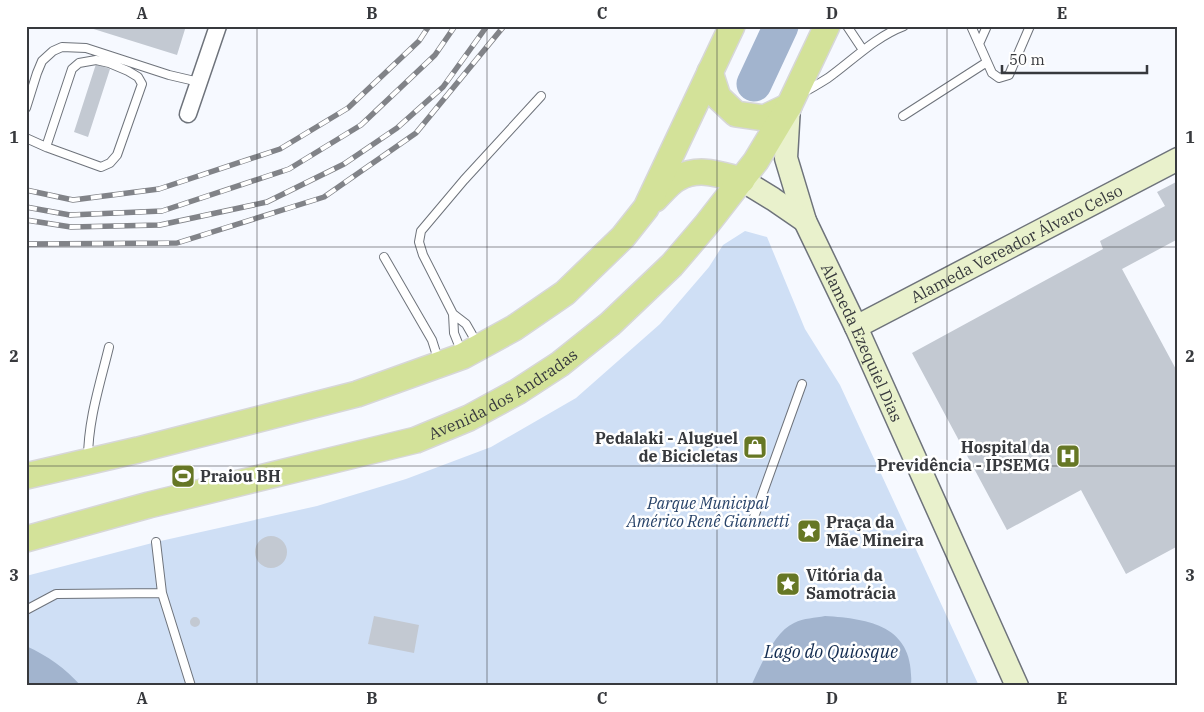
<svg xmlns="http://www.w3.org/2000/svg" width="1204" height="712" font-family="'IBM Plex Serif',serif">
<rect width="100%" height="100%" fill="#f6f9ff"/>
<path fill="#cfdff5" d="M745 231 767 237 805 329 840 385 979 686H26V576L156 542 317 506 406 479 491 447 576 398 660 324 709 267 723 245Z"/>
<path fill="#a2b4ce" d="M825 616C873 619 915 627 911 686H751C760 667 774 632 794 623 804 618 815 618 825 616Z
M26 646C48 656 65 668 81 686H26Z"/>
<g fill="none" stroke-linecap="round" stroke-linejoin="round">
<path stroke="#a2b4ce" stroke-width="35" d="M754 84 781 26"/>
</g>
<path fill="#c3c9d2" d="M84 26H186L177 55Z
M96 64 110 69 88 137 74 132Z
M1178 181V239L1122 269 1178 373V546L1126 574 1081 490 1007 530 912 353 1103 249 1100 241 1165 206 1157 192Z
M255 552a16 16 0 1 1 32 0a16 16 0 1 1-32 0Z
M374 616 419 625 414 653 368 644Z
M190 622a5 5 0 1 1 10 0a5 5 0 1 1-10 0Z"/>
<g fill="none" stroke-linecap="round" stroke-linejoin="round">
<g stroke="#6e737b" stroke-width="10">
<path id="lane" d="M847 26 863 50
M971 26 992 73 999 78 1009 75 1030 26
M979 44 987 26
M804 92C812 88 820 83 828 78 853 60 875 37 904 26
M26 108 37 73 42 61 53 51 62 47 86 48 169 75 199 82
M903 116 987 62
M26 138 46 147 72 69 79 63 96 60 109 63 128 71 138 77 142 84 117 155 110 163 101 167 46 147
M384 257 432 340 439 362
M453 314 466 324 478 345
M462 353 454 333 453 314 423 255 419 242 421 231 464 180 541 96
M88 459C88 420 100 384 109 347
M753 520 802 384
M156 542 162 593 191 686
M26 610 56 594 162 593"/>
</g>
<g stroke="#6e737b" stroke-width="19">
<path id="street" d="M188 114 218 26"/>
</g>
<g stroke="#6e737b" stroke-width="25">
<g id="secondary">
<path id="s1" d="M789 106 786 158 805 221 856 327 1017 686"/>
<path d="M742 180 773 199 805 221"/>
<path id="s2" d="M856 327 1178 159"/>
</g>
</g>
<g stroke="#d7d7d8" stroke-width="28">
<g id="primary">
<path d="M710 72 718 97 736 114 764 118 789 106"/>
<path d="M655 199C662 192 670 182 678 178 699 166 721 175 742 180"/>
<path d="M26 476 138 450 357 394 463 356 514 328 565 293 623 237 646 208 732 26"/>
<path id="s3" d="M26 539 149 505 416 440 469 418 517 392 560 364 610 324 672 265 707 224 756 161 789 106 827 26"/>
</g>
</g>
<use href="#lane" stroke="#fff" stroke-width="8"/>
<use href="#street" stroke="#fff" stroke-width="16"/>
<use href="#secondary" stroke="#e9f1cc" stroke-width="22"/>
<use href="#primary" stroke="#d3e299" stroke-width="25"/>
<g stroke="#818388" stroke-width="5.5">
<path id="rail" d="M26 190 73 200 159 189 280 149 348 108 419 41 429 26
M26 207 70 215 162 211 289 169 361 125 435 55 455 26
M26 220 71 227 160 225 267 202 344 164 397 128 443 87 487 26
M26 244 177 243 324 197 416 133 504 26"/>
</g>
<use href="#rail" stroke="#fff" stroke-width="4" stroke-dasharray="11" stroke-linecap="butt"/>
</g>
<path fill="none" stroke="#37393d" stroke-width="1" stroke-opacity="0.55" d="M257 26V686M487 26V686M717 26V686M947 26V686M26 247H1178M26 466H1178"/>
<defs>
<g id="shop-square" transform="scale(1.25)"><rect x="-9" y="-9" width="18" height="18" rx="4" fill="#667725" stroke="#fff"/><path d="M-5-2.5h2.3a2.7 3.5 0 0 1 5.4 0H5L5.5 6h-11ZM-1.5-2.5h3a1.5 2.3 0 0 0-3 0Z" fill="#fff"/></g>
<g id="hospital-square" transform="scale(1.25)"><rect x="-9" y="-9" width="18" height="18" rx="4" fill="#667725" stroke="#fff"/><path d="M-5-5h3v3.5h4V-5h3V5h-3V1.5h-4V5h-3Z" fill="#fff"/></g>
<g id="stadium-square" transform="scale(1.25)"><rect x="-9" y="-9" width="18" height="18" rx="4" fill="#667725" stroke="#fff"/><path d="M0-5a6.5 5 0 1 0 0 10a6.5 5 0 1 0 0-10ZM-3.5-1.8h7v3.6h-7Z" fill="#fff"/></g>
<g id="sight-square" transform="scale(1.25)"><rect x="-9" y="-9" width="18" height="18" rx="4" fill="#667725" stroke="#fff"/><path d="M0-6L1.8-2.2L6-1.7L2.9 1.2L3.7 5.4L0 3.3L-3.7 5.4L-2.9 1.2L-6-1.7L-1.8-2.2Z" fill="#fff"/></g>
</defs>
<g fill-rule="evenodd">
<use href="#shop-square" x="755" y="447"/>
<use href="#hospital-square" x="1068" y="456"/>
<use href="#stadium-square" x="183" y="476"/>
<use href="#sight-square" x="809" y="531"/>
<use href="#sight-square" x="788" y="584"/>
</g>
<g text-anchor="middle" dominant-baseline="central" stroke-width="5" stroke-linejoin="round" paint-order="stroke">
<g font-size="16" fill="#37393d" stroke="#fff">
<text stroke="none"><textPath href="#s2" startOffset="181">Alameda Vereador Álvaro Celso</textPath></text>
<text stroke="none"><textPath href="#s1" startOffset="252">Alameda Ezequiel Dias</textPath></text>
<text stroke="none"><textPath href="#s3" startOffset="501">Avenida dos Andradas</textPath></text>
</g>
<g font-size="16" font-weight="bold" fill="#37393d" stroke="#fff" text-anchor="start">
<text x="738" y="438" text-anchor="end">Pedalaki - Aluguel<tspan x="738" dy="18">de Bicicletas</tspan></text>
<text x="1050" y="447" text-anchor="end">Hospital da<tspan x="1050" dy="18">Previdência - IPSEMG</tspan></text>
<text x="200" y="476">Praiou BH</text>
<text x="826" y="522">Praça da<tspan x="826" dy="18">Mãe Mineira</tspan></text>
<text x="806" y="575">Vitória da<tspan x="806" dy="18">Samotrácia</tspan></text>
</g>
<g font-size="16" font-style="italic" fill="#284369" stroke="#fff">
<text x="708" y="503">Parque Municipal<tspan x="708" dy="18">Américo Renê Giannetti</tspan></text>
</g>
<g font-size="18" font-style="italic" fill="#122b4f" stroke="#fff">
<text x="831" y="651">Lago do Quiosque</text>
</g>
</g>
<rect width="1204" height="712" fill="none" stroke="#ffffff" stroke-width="55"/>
<path d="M1002 65v8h145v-8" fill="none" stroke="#37393d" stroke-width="2.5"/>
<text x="1009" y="65" font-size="15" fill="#37393d" stroke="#ffffff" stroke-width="4" paint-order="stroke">50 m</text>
<rect x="28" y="28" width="1148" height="656" fill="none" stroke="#37393d" stroke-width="2"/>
<g font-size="16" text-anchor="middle" font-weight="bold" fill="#37393d">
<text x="142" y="19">A</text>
<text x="372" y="19">B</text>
<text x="602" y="19">C</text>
<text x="832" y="19">D</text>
<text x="1062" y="19">E</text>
<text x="14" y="143">1</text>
<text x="1190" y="143">1</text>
<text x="14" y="362">2</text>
<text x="1190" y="362">2</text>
<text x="14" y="581">3</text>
<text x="1190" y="581">3</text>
<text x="142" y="704">A</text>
<text x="372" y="704">B</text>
<text x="602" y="704">C</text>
<text x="832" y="704">D</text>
<text x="1062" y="704">E</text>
</g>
</svg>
